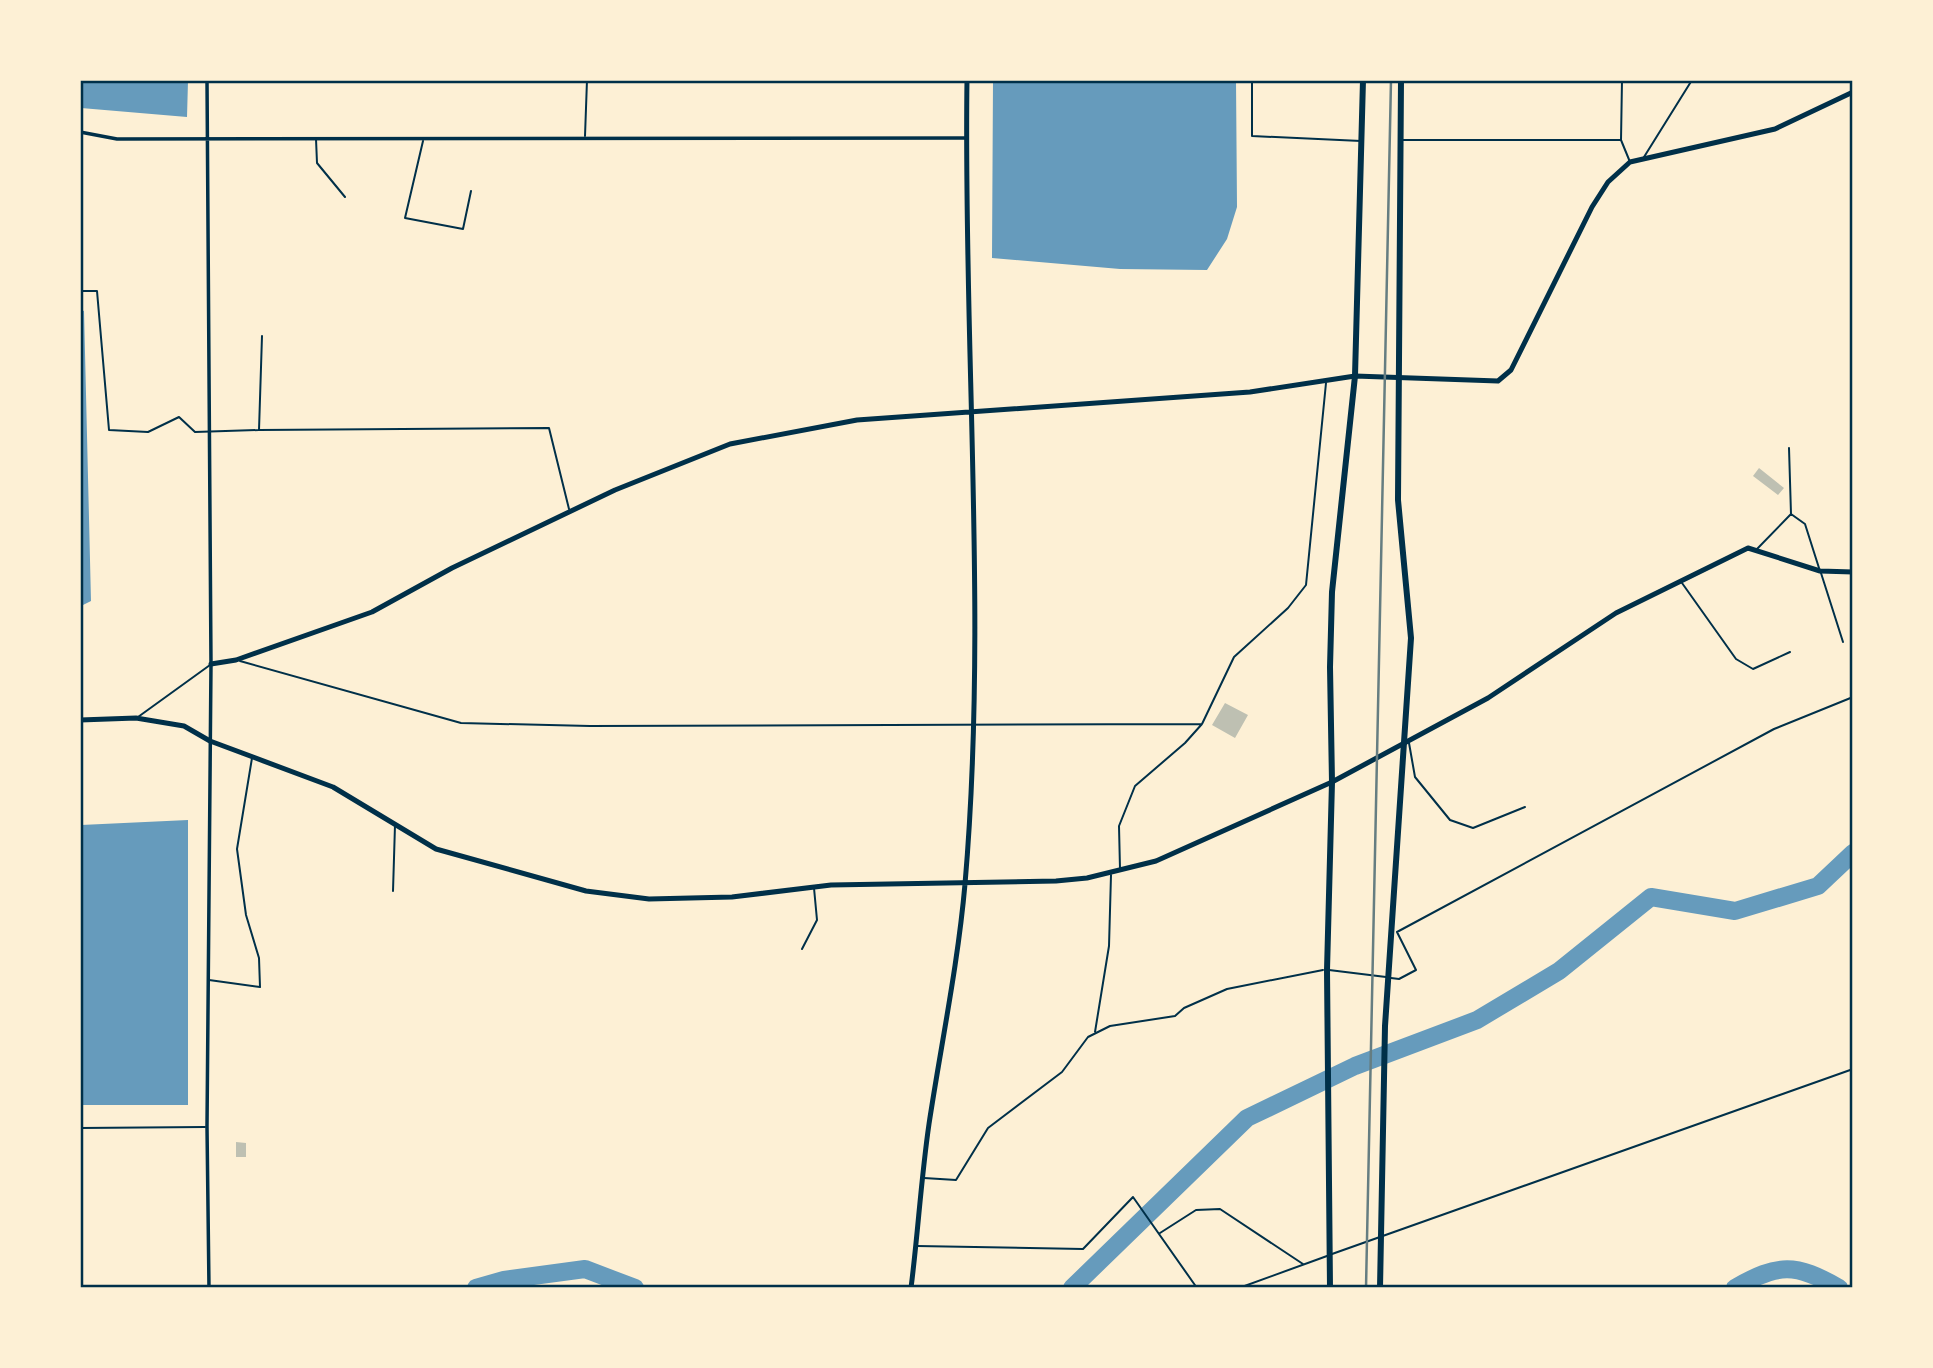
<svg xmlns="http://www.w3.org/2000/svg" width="1933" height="1368" font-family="'Sofia Sans Condensed',sans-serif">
<rect width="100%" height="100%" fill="#fdf0d5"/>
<path fill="#669bbc" d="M80 81H188L187 117 81 108Z
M993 81H1236L1237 207 1227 239 1207 270 1120 269 992 258Z
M81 310 84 311 91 601 81 606Z
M188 820V1105H81V825Z"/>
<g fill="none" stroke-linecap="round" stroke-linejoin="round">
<path stroke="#669bbc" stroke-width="18" d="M476 1288 504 1280 585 1269 635 1288
M1072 1288 1247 1118 1355 1066 1477 1020 1559 971 1651 897 1735 911 1818 886 1853 853
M1735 1288C1778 1263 1796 1263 1839 1288"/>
</g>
<path fill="#bec0b2" d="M1759 468 1784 488 1778 495 1753 476Z
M1225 703 1248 715 1235 738 1212 725Z
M236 1142 246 1143V1157H236Z"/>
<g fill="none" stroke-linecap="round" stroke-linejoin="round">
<path stroke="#003049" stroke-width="2" d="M1252 80V136L1361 141
M1622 80 1621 140 1630 162
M585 136 587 80
M316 139 317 163 345 197
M1402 140H1621
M423 141 405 218 463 229 471 191
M1644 157 1692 80
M80 291H97L109 430 148 432 179 417 195 432 259 430 262 336
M259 430 549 428 569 509
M1791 514 1805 524 1819 568
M1757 549 1791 514 1789 448
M1821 573 1843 642
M1682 583 1736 659 1753 669 1790 652
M240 661 461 723 590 726 1202 724
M138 717 210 665
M1409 743 1415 777 1450 820 1473 828 1525 807
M1120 869 1119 826 1135 786 1185 743 1202 724 1234 657 1288 608 1306 585 1326 383
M393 891 395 825
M802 949 817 920 814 888
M1329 970 1386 977
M1391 978 1399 979 1416 970 1397 932 1774 729 1853 697
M209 980 260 987 259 958 246 915 237 849 252 758
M1851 981H1853
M1095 1032 1109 946 1111 875
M80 1128 205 1127
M924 1178 956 1180 988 1128 1062 1072 1088 1037 1110 1026 1175 1016 1184 1008 1227 989 1323 970
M1160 1233 1196 1210 1220 1209 1303 1264
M917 1246 1083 1249 1133 1197 1197 1288
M1332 1254 1853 1069
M1239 1288 1327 1256"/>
<path stroke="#003049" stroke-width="3.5" d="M207 80 211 664 207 1127 209 1288
M80 132 117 139 966 138"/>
<path stroke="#003049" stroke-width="5" d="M211 664 236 660 372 612 452 568 615 490 730 444 857 420 1250 392 1355 376 1498 381 1511 370 1592 207 1608 182 1630 162 1775 129 1853 92
M80 720 136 718 184 726 210 741 333 787 436 849 586 891 649 899 732 897 831 885 1056 881 1087 878 1156 861 1332 782 1488 698 1616 613 1748 548 1820 571 1853 572
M911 1288C918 1233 921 1179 929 1124 941 1045 958 964 965 884 988 617 963 347 967 80"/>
<path stroke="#003049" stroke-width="6" d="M1330 1288 1327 970 1332 782 1330 667 1332 592 1355 376 1363 80
M1380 1288 1385 1026 1411 638 1398 500 1401 80"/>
<path stroke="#657d81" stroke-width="2.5" d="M1366 1288 1391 80"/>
</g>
<rect width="1933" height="1368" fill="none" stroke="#fdf0d5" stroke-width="164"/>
<rect x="82" y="82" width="1769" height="1204" fill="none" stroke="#003049" stroke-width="2.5"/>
</svg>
